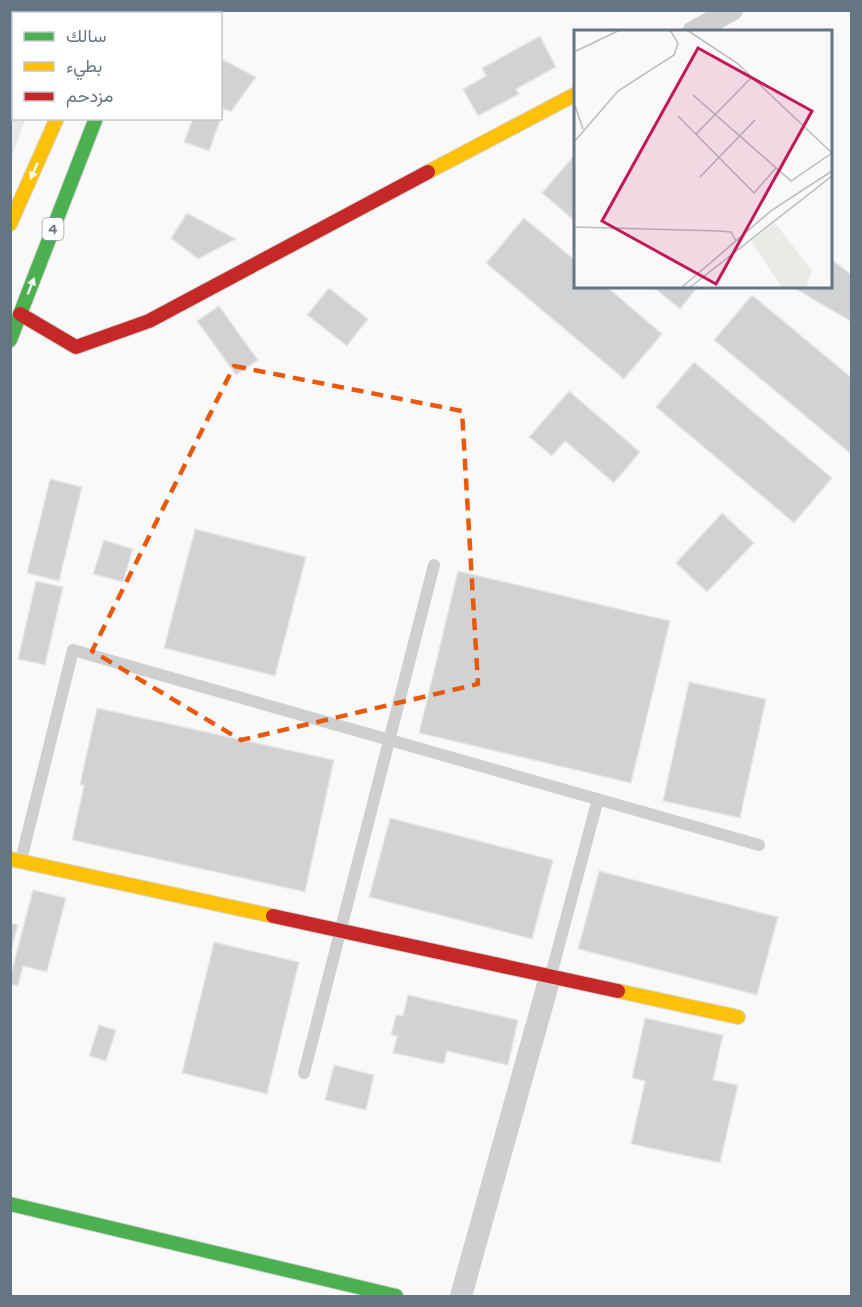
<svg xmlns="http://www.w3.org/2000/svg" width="862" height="1307" font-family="'Varela Round',Vazirmatn,sans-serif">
<rect width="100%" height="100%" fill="#f9f9f9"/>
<path fill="#e8e9e9" d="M11 10 64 11 63 13 14 14V118L25 119 11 159Z"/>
<path fill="#d0d2d3" stroke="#e8e8e8" stroke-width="1.5" d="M169 10H209L215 14H168Z
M540 36 556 67 516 89 519 94 478 116 463 89 486 76 482 68Z
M220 58 256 77 231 112 220 107Z
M220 109 224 110 209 151 184 142 193 118H220Z
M576 153V222L542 193Z
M187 213 236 239 198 259 171 238Z
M524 218 576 261V286H606L662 334 624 379 486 263Z
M830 258 852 275V322L792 287 830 286Z
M652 286H699L680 309Z
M329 288 368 319 347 346 307 315Z
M752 295 852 378V455L714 340Z
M219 306 258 360 236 375 197 321Z
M694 362 832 478 794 523 656 407Z
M569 391 640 452 614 483 565 441 552 456 529 437Z
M50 479 82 487 59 581 27 573Z
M722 513 754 543 707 592 676 563Z
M195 529 306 557 275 676 164 648Z
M104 540 133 549 123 582 93 574Z
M458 571 670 621 631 783 419 733Z
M36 581 63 587 45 665 18 659Z
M689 682 766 699 740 818 663 801Z
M97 708 334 760 305 892 72 840 84 786 80 784Z
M390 818 553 860 532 939 369 897Z
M599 871 778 917 757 995 578 949Z
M33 890 66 898 47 972 23 966 18 986 10 984V977Z
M10 923 18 925 10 954Z
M214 942 299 962 267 1094 182 1073Z
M408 995 518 1020 508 1065 447 1051 444 1064 393 1053 397 1036 391 1035 396 1015 403 1016Z
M645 1018 723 1035 713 1080 738 1085 720 1163 631 1144 645 1081 632 1078Z
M99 1025 116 1030 106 1061 89 1056Z
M334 1065 374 1075 366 1110 325 1100Z"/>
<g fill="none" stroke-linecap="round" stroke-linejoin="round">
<g stroke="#d5d6d7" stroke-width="16">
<path id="fast" d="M103 14 104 10
M10 340 96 118
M10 1204 396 1296"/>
</g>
<g stroke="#d5d6d7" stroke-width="16">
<path id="slow" d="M428 172 576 94
M10 224 57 118
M10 859 273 916
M618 991 738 1017"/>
</g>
<g stroke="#d5d6d7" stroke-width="16">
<path id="jam" d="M136 14 138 10
M20 314 76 347 149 321 428 172
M273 916 618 991"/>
</g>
<path stroke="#cecfd0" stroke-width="12" d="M21 860 73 650 759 845
M551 975 598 799
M304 1073 434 565"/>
<path stroke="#cecfd0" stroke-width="22" d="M693 32 732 10
M461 1296 550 977"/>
<use href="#fast" stroke="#4caf50" stroke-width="14"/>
<use href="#slow" stroke="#ffc107" stroke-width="14"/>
<use href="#jam" stroke="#c62828" stroke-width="14"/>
</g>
<defs><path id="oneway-solid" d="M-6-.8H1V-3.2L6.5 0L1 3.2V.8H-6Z" transform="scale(1.5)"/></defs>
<g fill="#f6fbf6">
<use href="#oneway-solid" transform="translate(34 171) rotate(114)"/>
<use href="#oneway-solid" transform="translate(31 286) rotate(-69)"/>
</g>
<path fill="none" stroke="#e8590c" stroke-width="4.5" stroke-dasharray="12 8" stroke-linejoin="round" d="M234 366 462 411 478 684 241 740 92 651Z"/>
<g text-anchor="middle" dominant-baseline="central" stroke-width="6" stroke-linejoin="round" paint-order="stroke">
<rect fill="#fff" stroke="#939fa8" stroke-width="1.5" x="42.5" y="218" width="21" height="22" rx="4.5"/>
<g font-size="14" font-weight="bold" fill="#657683">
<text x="53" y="229">4</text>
</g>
</g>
<g transform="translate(574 30)">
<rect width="258" height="258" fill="#f9f9f9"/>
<path d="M201 193 238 241 232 258H208L177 211Z" fill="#e8ebe6"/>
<path fill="none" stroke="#b5bdc3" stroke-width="1.5" d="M113 0 163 33 258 123M0 22 46 0M119 65 217 151 258 123M0 73 9 99M104 86 180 163 202 138M122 104 178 47M0 112 44 61 100 25 104 13 96 0M126 147 181 90M0 197 146 201 157 202 162 211M107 258 198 180 258 141M115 258 258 146"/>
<path fill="#c2185b" fill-opacity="0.15" stroke="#c2185b" stroke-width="3" d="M124 18 238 81 142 254 28 191Z"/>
<rect width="258" height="258" fill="none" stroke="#657683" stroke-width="3"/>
</g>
<rect width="862" height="1307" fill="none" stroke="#657683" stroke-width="24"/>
<rect x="12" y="12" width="210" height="108" fill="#ffffff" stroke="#c1c8cd" stroke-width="1.5"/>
<rect x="24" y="32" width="30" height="9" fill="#4caf50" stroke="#c1c8cd" stroke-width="1.5"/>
<text x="66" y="42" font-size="18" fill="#657683">سالك</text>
<rect x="24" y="62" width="30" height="9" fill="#ffc107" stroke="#c1c8cd" stroke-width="1.5"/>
<text x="66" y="72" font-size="18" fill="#657683">بطيء</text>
<rect x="24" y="92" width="30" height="9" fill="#c62828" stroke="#c1c8cd" stroke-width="1.5"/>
<text x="66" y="102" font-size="18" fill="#657683">مزدحم</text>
</svg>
